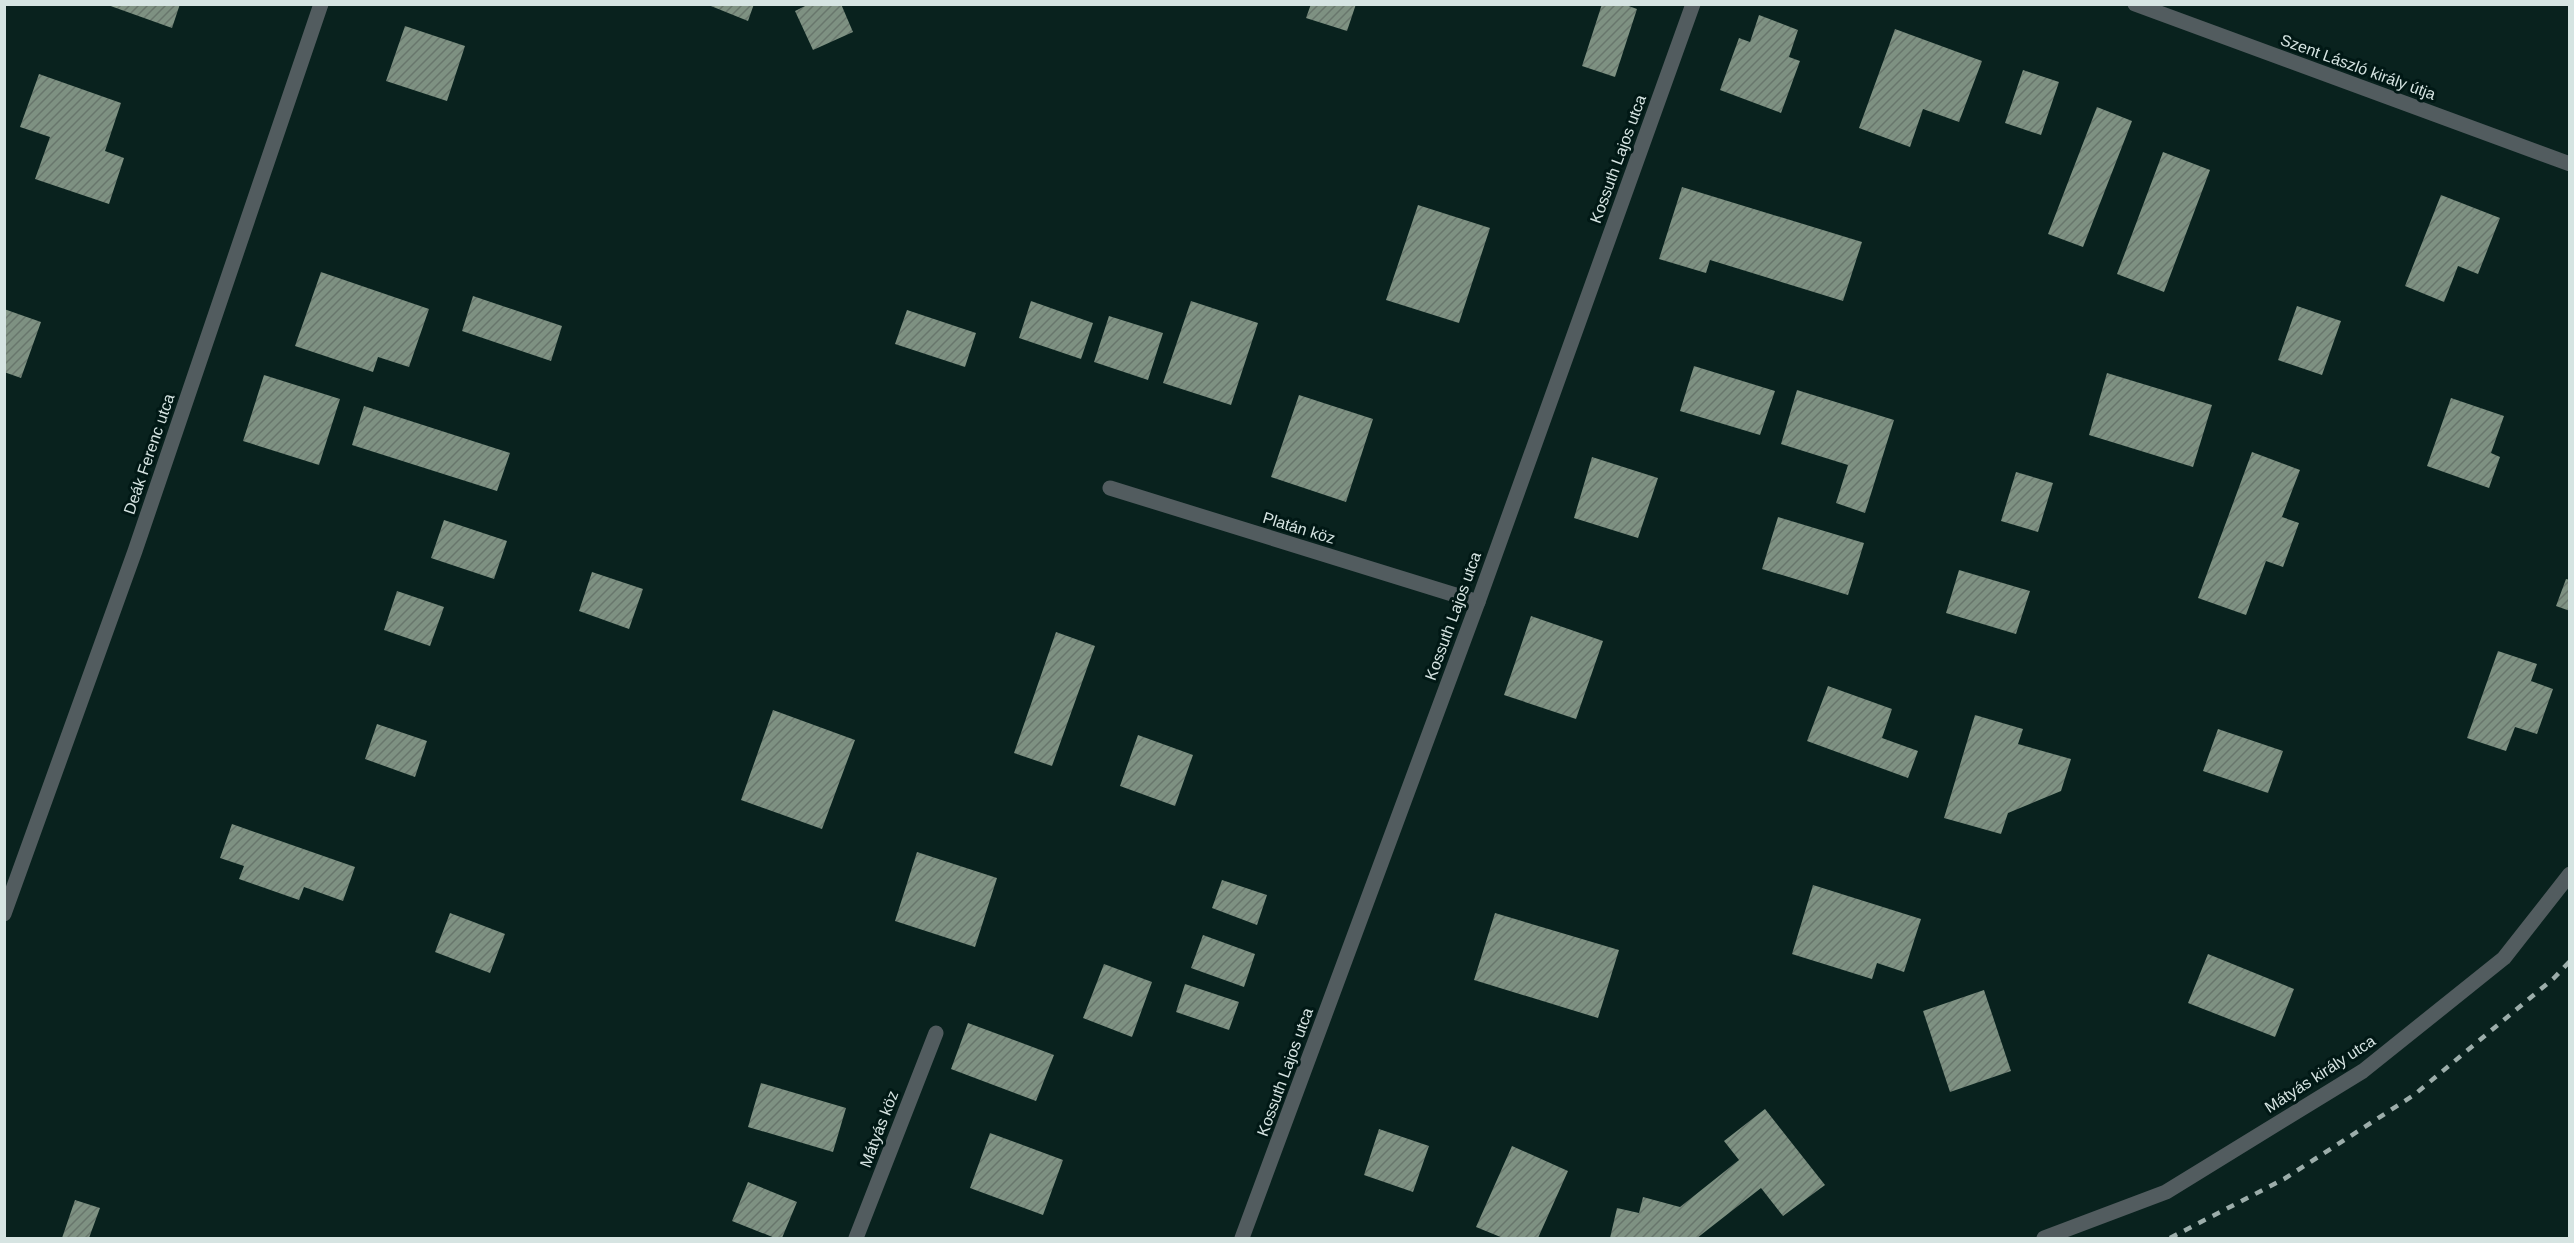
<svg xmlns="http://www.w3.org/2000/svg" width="2574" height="1243" font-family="Arial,sans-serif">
<defs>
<pattern id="building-hatch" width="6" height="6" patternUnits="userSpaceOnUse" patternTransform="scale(1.5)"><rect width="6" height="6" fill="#7e9182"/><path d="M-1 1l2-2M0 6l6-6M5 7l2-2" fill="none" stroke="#68766c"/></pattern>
</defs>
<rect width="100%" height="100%" fill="#09221e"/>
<path fill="url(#building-hatch)" d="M105 4H180L172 28Z
M706 4H754L748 21Z
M809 4H841L853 32 813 50 795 11Z
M1311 4H1356L1347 31 1306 18Z
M1602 4H1623L1637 9 1615 77 1582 66Z
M1759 15 1798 30 1789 57 1800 61 1781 113 1720 90 1739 38 1750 42Z
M405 26 465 46 447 101 386 81Z
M1895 29 1982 61 1959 122 1923 109 1910 147 1859 128Z
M2023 70 2059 82 2041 135 2005 123Z
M39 74 121 103 105 151 124 158 109 204 35 179 50 137 20 127Z
M2097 107 2132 121 2083 247 2048 234Z
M2163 152 2210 170 2164 292 2117 274Z
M1682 187 1862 242 1843 301 1710 260 1706 273 1659 259Z
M2441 195 2500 218 2478 274 2458 266 2444 302 2405 286Z
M1418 205 1490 228 1459 323 1386 300Z
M321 272 429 309 409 367 378 357 373 372 295 346Z
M473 296 562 326 551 361 462 331Z
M1031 301 1093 323 1081 359 1019 338Z
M1191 301 1258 323 1231 405 1163 383Z
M2297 306 2341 321 2322 375 2278 360Z
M4 309 41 322 21 378 4 372Z
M907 310 976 333 965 367 895 344Z
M1109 316 1163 333 1148 380 1094 362Z
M1694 366 1775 391 1760 435 1680 411Z
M2107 373 2212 405 2193 467 2089 435Z
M264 375 340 399 319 465 243 441Z
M1797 390 1894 420 1865 513 1836 503 1848 465 1781 444Z
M1299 395 1373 419 1346 502 1271 477Z
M2451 398 2504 416 2491 453 2500 457 2489 488 2427 466Z
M364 406 510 453 497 491 352 445Z
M2252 452 2300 470 2282 517 2299 523 2283 567 2266 561 2246 615 2198 598Z
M1592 457 1658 478 1638 538 1574 518Z
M2016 472 2053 483 2038 532 2001 521Z
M1778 517 1864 543 1848 595 1762 569Z
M444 520 507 541 494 579 431 558Z
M1959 570 2030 591 2016 634 1946 613Z
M592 572 643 589 629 629 579 611Z
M2566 579 2570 580V611L2556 606Z
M397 591 444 607 430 646 384 630Z
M1531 616 1603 641 1576 719 1504 695Z
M1056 632 1095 646 1052 766 1014 753Z
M2498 651 2537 664 2531 681 2553 689 2537 734 2515 727 2506 751 2467 738Z
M1828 686 1892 709 1882 738 1918 751 1908 778 1807 741Z
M773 710 855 740 822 829 741 800Z
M1975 715 2023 729 2018 744 2071 759 2061 791 2008 813 2001 834 1944 818Z
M377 724 427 741 415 777 365 759Z
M2218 729 2283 751 2268 793 2203 771Z
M1138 735 1193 755 1175 806 1120 786Z
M232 824 355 867 343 901 304 887 299 900 239 879 244 866 220 858Z
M917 852 997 878 975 947 895 921Z
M1222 880 1267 895 1257 925 1212 908Z
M1813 885 1921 919 1904 972 1877 963 1872 979 1792 954Z
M450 913 505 934 490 973 435 952Z
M1495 913 1619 950 1598 1018 1474 980Z
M1203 935 1255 954 1244 987 1191 968Z
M2208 954 2294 989 2275 1037 2188 1003Z
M1104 964 1152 982 1132 1037 1083 1018Z
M1185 984 1239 1002 1229 1030 1176 1012Z
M1984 990 2011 1071 1950 1092 1923 1011Z
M968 1023 1054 1055 1036 1101 951 1069Z
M761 1083 846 1108 833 1152 748 1127Z
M1765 1109 1825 1185 1783 1216 1761 1188 1697 1238H1610L1617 1208 1639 1213 1643 1197 1680 1207 1739 1160 1724 1141Z
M1379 1129 1429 1146 1413 1192 1364 1175Z
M990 1133 1063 1160 1043 1215 970 1188Z
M1512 1146 1568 1171 1538 1238H1503L1476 1227Z
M748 1182 797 1202 782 1238H775L732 1221Z
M75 1200 100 1208 89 1238H62Z"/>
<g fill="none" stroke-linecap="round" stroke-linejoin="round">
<path stroke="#525c5f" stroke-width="15" d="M1110 488 1478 602"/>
<path stroke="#525c5f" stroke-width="15" d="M2135 4 2570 164
M4 914 135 551 321 4
M856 1238 936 1033
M1242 1238 1478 602 1693 4
M2044 1238 2166 1192 2363 1071 2504 958 2570 874"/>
<path stroke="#9cadaa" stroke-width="4.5" stroke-dasharray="8 8" stroke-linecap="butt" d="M2170 1238 2284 1179 2414 1095 2554 978 2570 961"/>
</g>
<g text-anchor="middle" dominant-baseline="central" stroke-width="6" stroke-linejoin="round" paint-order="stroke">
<g font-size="16" fill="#d6e4e2" stroke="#011815">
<text transform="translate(2358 67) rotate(20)">Szent László király útja</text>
<text transform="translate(1618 159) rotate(-70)">Kossuth Lajos utca</text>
<text transform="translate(149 454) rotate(-71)">Deák Ferenc utca</text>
<text transform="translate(1299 528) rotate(17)">Platán köz</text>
<text transform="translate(1453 616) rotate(-70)">Kossuth Lajos utca</text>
<text transform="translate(1285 1072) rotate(-70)">Kossuth Lajos utca</text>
<text transform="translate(2320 1074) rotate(-33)">Mátyás király utca</text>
<text transform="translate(879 1129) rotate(-69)">Mátyás köz</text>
</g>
</g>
<rect width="2574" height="1243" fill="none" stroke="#d6e4e2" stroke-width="12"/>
</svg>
